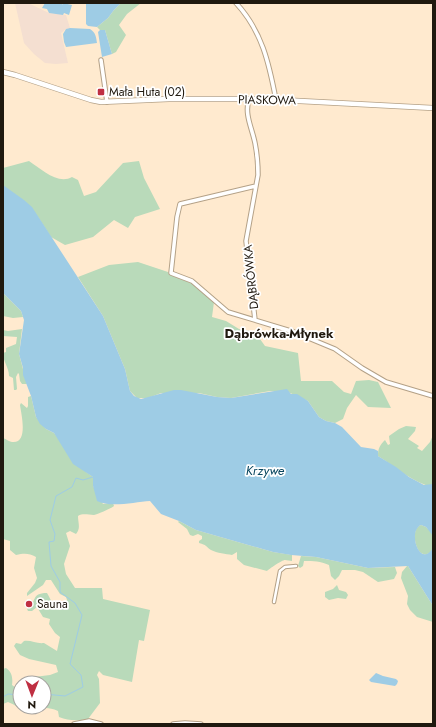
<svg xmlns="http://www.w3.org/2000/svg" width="436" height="727" font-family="Jost,sans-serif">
<rect width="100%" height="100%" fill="#ffeacf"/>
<path fill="#f4dfd1" d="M15 3H28L49 13 66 15 70 28 66 29 61 33 68 63 56 64 45 63 34 54 24 43Z"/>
<path fill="#b9daba" d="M121 3H141L127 14 119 25 126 35 116 52 112 54 105 30H100L97 27 108 18 114 10Z
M29 161C41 169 58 185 72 177L78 180 84 196 96 192 123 163 139 161 144 178 160 209 135 217 128 228 114 220 93 237 65 245 51 237 38 217 3 191V168Z
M138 262 168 272 169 274 193 284 214 302 212 317 226 321 239 329 255 332 265 346 298 353 301 381H332L344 392 351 394 356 381 369 380 378 382 391 408 368 407 356 395 347 408 343 419 335 423 326 421 319 417 308 401 288 392 270 391 231 398 217 397 199 393H161L148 398H137L130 391 125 369 103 316 78 277 109 265Z
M3 293 21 311 23 317 13 318 3 316Z
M22 329 19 354 27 384H22L20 381 19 374 18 373 16 377 17 389 16 390H14L13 378 9 376C9 367 3 362 3 353L6 352V348L16 344 17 337 3 336V330L8 331Z
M31 396 36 417 46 429 54 433 86 472 93 477V486L103 504 113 503 114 506C112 508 96 515 94 515 88 515 83 513 78 516 78 523 81 528 76 534L70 531 66 533 70 546 64 564 66 574 75 588H102L103 599 150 610 144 641 139 640 132 682 103 675 99 671 97 675 99 679 100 703 88 719C77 721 69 721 59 717L58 711C42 704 40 712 26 710 20 709 14 704 8 702L3 704V669L6 668C12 672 13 678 12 685L16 688H20V707H44V683H25L24 682 26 678 50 675 58 672 56 665 29 659 20 655 14 646 16 643 21 644 24 641C31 640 37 644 44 643L57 651 60 637 55 633 49 624 50 619 43 617 37 607 32 611H28L27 609C38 602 30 593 47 593 51 600 53 606 60 610L65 606 67 600 66 597 60 594 51 580H46L43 585 27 596V593L35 583 37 578 34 568 36 557C29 553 24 553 16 555L10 550V541L3 539V438C6 439 10 442 12 442 29 444 21 413 20 405L21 403 27 408 28 406V397Z
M406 426 416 427 415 431 408 439 419 446 417 448 422 451 430 442 433 435V487C413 483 396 467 378 456 378 448 380 445 385 440L388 445 390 444 389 436 399 429Z
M179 521 196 530 273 552 292 555V561C290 561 287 560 285 560 282 560 269 569 267 571L244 565 237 559V552L232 555C226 554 217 553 211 550 205 546 207 545 199 543V541L202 539V536L198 534 193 536 190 535 187 529 178 522Z
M421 525 426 527 433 534C433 538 434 543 433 547 432 554 424 557 419 551 414 544 412 528 421 525Z
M301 556 316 557 368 568 395 567 397 573 394 579 378 582 363 572 355 570H342L339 576 335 580 331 576 329 565C320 561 314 561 304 561L303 566 300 568 298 566Z
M407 566H408L433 606V622L417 617 410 610 407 604 408 596 401 578 402 572Z
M337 585 339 590 346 592 348 595 346 599 338 598 329 600 325 597V592L333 589Z"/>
<path fill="#9ecce5" d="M45 3H62V5L63 3 72 5 69 15 64 13 63 15 49 13 47 9 42 8Z
M86 3H121L114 10 108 18 97 27 88 26 86 24Z
M70 28 90 29C96 33 96 37 97 43L66 47 64 42 63 34 66 29Z
M100 30H105L112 54 102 57 98 32Z
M3 185 24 200 32 207 103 316 125 369 130 391 134 396 141 399 174 390H181L217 397 231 398 287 389 291 394H297L308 401 319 417 326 421 335 423 342 427 361 447 374 449 378 451V456L396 467 409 477 424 485 433 484V536L426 527 421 525C407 531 420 569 433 548V606L408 566 368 568 316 557 291 555 273 552 196 530 179 521 161 514 150 501C135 502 110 508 97 501L93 486V477L73 464 54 433 46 429 40 424 36 417 31 396 23 375V368L19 354 24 320 21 311 3 293Z
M376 673 383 676 396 679 398 681 397 684 395 686 371 682 369 680Z"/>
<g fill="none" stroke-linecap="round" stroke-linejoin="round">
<path stroke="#9ecce5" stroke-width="1" d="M44 694 65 696 83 687 81 675 70 664 82 615 75 603 60 592V582L51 566 49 542 54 541 55 534 50 520 56 496 72 487 76 478 83 480 93 477
M3 697 8 694 20 695"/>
<g stroke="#b4a187" stroke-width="4.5">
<path id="pedestrian" d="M274 602 280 571 285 567 296 566"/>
</g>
<g stroke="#b4a187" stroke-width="5.5">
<path id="minor" d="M236 3C262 31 269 63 276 100
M101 60 107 102
M249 99C244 114 252 128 255 143 257 153 258 164 258 175L246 241 255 320
M256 186 180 204 177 217 171 273 192 281 228 312 294 332 335 349 362 368 386 382 433 396
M74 724 89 721 101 724
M173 724 185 723 201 724"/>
</g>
<g stroke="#b4a187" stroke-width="6">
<path id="tertiary" d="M3 72 15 75 91 100 101 102 169 99H262L433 108"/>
</g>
<use href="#pedestrian" stroke="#fff" stroke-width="2.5"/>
<use href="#minor" stroke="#fff" stroke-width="3.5"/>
<use href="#tertiary" stroke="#fff" stroke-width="4.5"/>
</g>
<g fill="#bf2f42" stroke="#fff" stroke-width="1.5">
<rect x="97" y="88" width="8" height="8" rx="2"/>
<circle cx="29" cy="604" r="4"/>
</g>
<g text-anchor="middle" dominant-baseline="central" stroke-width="3.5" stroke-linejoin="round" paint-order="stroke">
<g font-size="12" fill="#20190f" stroke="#fff" text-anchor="start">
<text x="109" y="92">Mała Huta (02)</text>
<text x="37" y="604">Sauna</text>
</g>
<g font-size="12" fill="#20190f" stroke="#fff">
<text transform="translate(267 100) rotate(1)">PIASKOWA</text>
<text transform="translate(251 277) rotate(-96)">DĄBRÓWKA</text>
</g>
<g font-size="13" font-weight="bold" fill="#20190f" stroke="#fff">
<text x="279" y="333">Dąbrówka-Młynek</text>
</g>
<g font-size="13" font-style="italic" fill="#08465f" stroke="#fff">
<text x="265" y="470">Krzywe</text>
</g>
</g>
<rect width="436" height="727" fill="none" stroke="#20190f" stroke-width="8"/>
<g transform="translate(32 695) rotate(181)"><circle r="19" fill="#ffffff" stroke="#a6a39f"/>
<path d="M0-3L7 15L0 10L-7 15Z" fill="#bf2f42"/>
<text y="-6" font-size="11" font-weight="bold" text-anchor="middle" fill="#20190f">N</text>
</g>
</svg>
